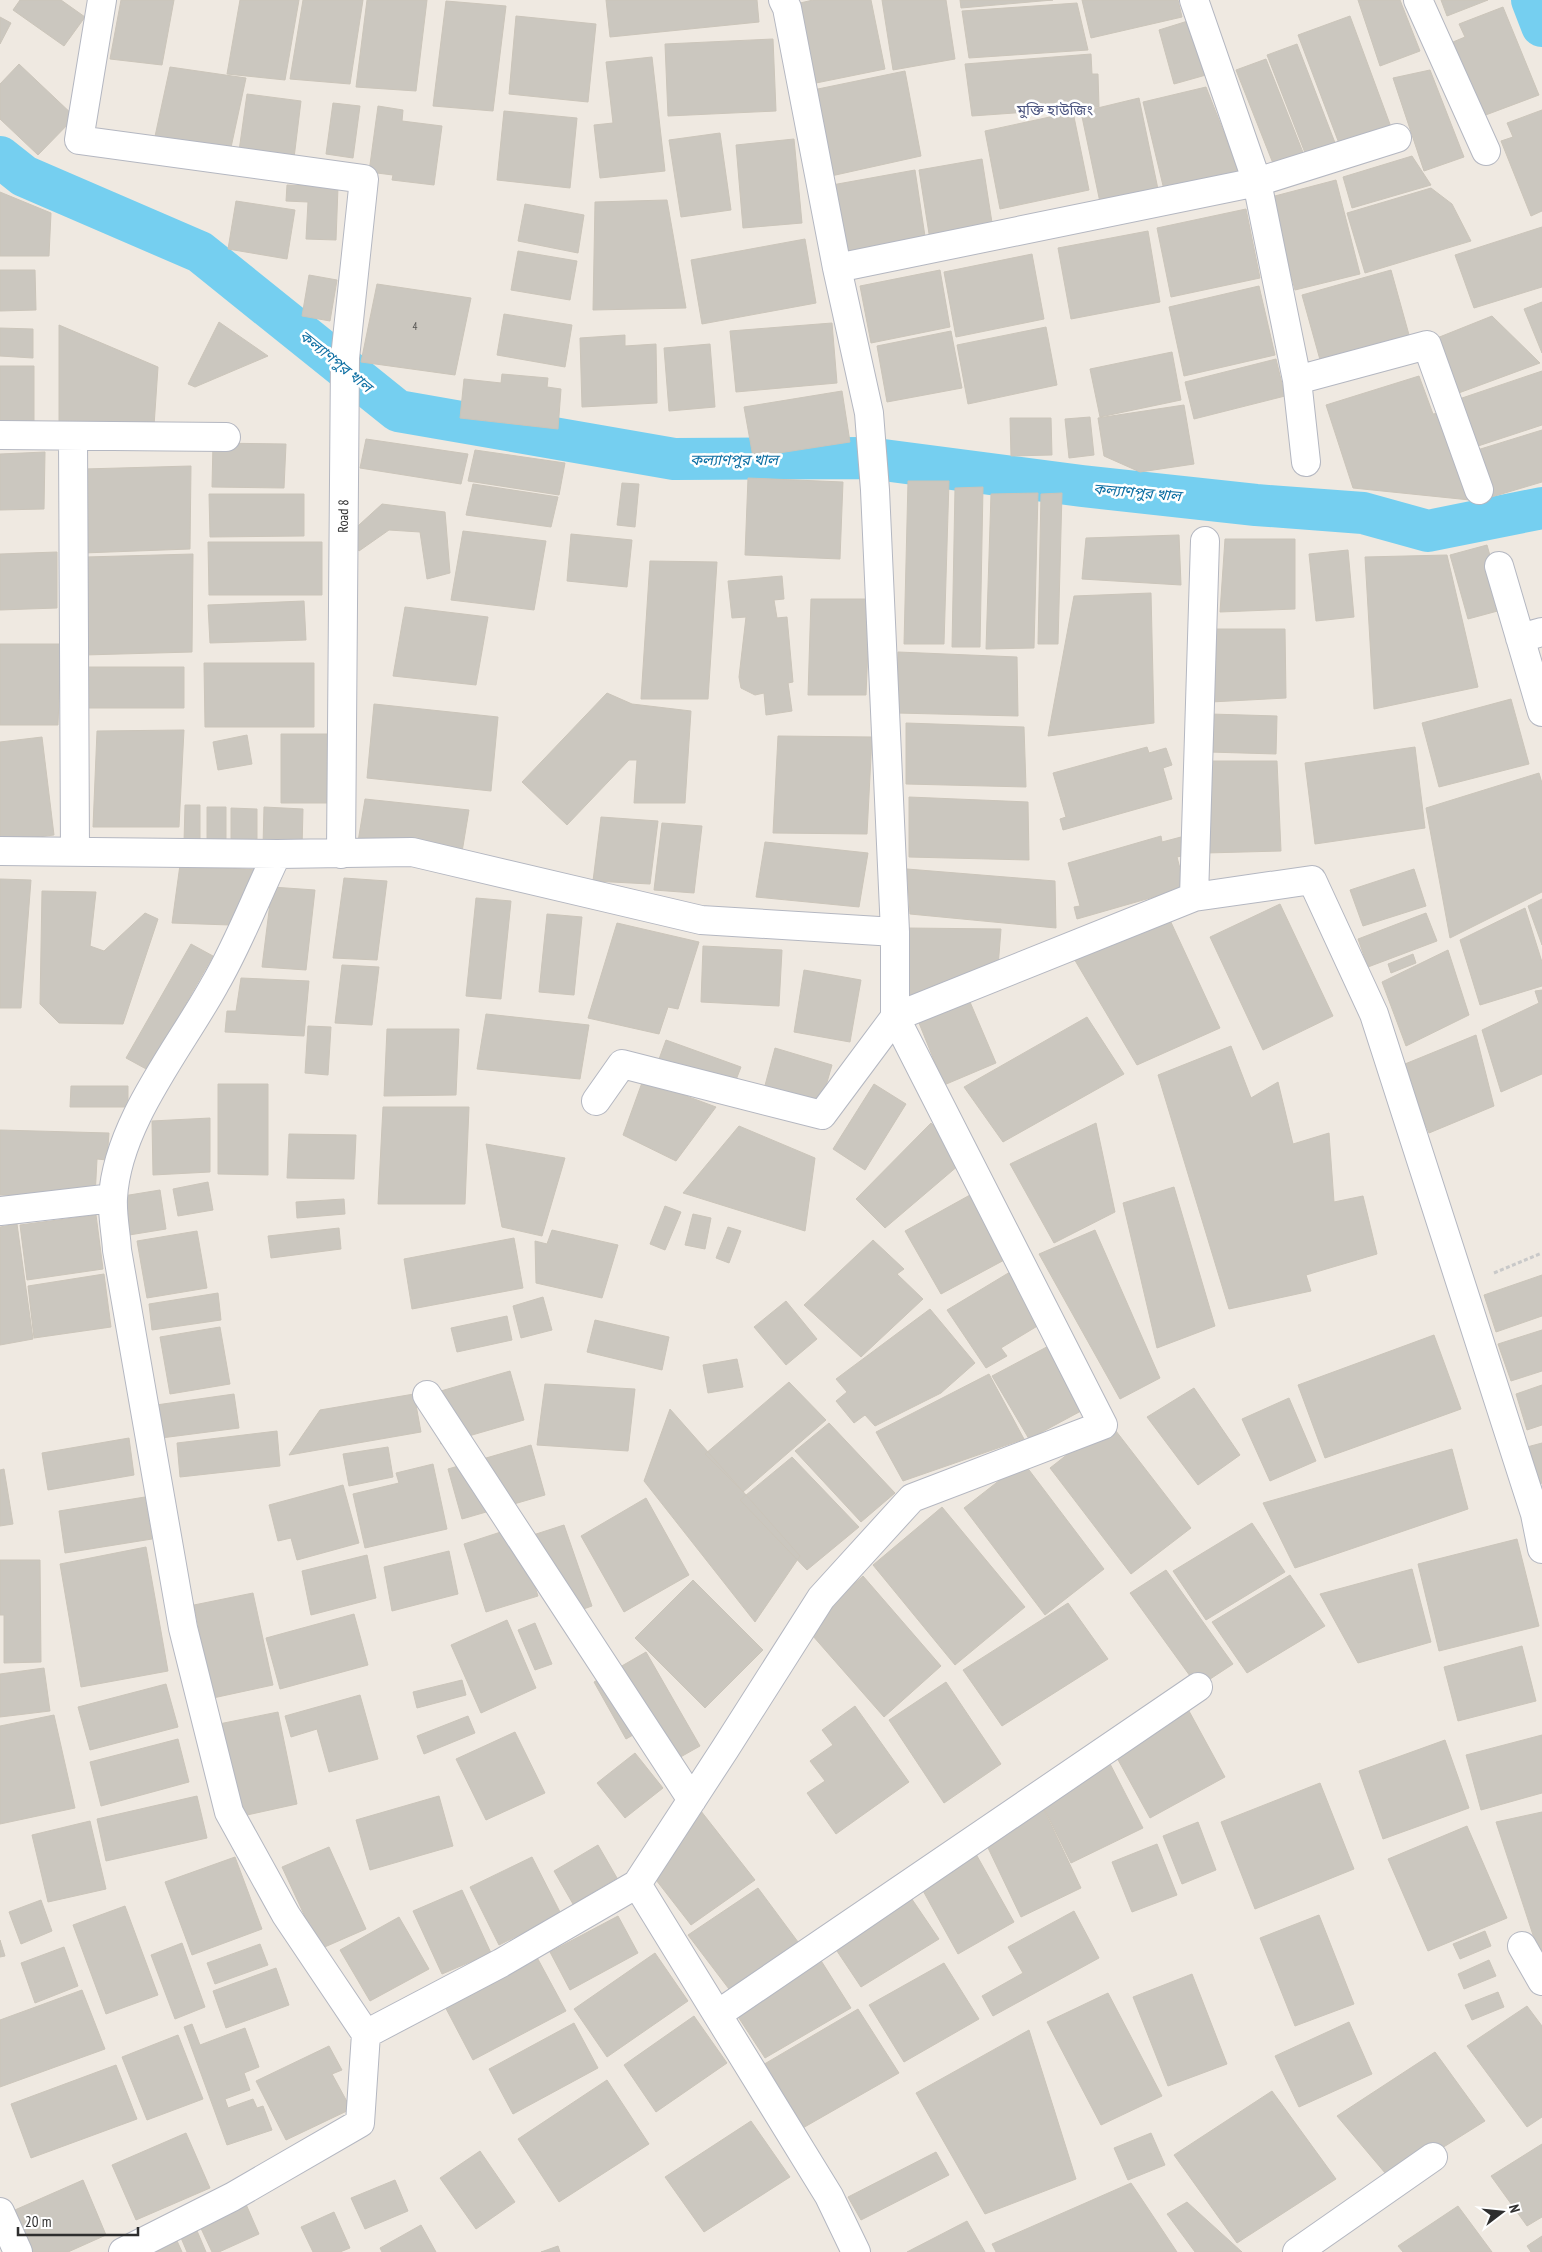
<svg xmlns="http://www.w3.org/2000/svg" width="1542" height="2252" font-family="'PT Sans Narrow','Noto Sans Bengali',sans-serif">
<rect width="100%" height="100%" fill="#efe9e1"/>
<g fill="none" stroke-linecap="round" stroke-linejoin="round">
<path stroke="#75cff0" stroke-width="42" d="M1532 0 1542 26
M0 157 24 176 200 252 398 411 674 459 868 458 1082 486 1256 505 1363 513 1428 531 1542 508"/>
</g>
<path fill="#cbc7bf" stroke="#cbc5ba" d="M20 0H61L85 17 64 46 13 10Z
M121 0H174L162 65 110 59Z
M240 0H299L285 80 227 74Z
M303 0H363L350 84 290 79Z
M367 0H427L416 91 356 87Z
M606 0H757L759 22 610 37Z
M813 0H871L885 69 816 83 800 3Z
M882 0H946L955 59 893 70Z
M960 0H1053L961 8Z
M1082 0H1178L1182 17 1091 38Z
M1358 0H1400L1420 51 1380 66Z
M1441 0H1488L1447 16Z
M446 1 506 6 493 111 433 106Z
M1077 3 1088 50 969 58 962 11Z
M1503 7 1539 95 1483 116 1453 42 1465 37 1459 24Z
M516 16 596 24 588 102 509 94Z
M1350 16 1391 127 1340 146 1298 35Z
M0 17 11 23 0 44Z
M1191 20 1206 75 1174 84 1159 30Z
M773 39 776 111 668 116 665 44Z
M1297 44 1337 148 1307 158 1267 55Z
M1091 54 1092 74H1098L1099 107 972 116 965 64Z
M652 57 665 171 600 178 594 125 613 123 606 62Z
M1266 59 1306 160 1276 171 1236 70Z
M19 64 75 117 38 155 0 119V84Z
M170 67 246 78 230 152 154 141Z
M1430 70 1464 157 1424 171 1393 78Z
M905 71 921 156 831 176 813 90Z
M1206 87 1241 176 1165 194 1143 102Z
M247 94 301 101 294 158 239 151Z
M1139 98 1159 194 1101 207 1081 112Z
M333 103 360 106 353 158 326 154Z
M378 106 403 110 402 121 442 126 434 185 392 180 393 175 369 172Z
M1542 110V211L1531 216 1501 141 1513 137 1507 123Z
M504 111 577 118 570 188 497 180Z
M1073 112 1089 190 1000 209 985 131Z
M720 133 731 210 681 217 669 140Z
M794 139 802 223 743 228 736 145Z
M1412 156 1431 185 1352 208 1343 177Z
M982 159 993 229 930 240 919 170Z
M915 170 926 243 843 258 832 185Z
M1336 180 1360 274 1295 290 1271 197Z
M287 185 338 187 336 240 306 239 308 202 286 201Z
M1431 188 1452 204 1471 241 1365 273 1347 213Z
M0 192 51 213 49 256H0Z
M667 200 686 308 593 310 595 202Z
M236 201 295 210 287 259 228 249Z
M525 204 584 215 578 253 518 241Z
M1246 209 1260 278 1171 297 1157 228Z
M1542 227V287L1474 308 1455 255Z
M1148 231 1160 302 1071 319 1058 248Z
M805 239 816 303 702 324 691 260Z
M518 251 577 261 570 300 511 290Z
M1032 254 1044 319 956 337 944 272Z
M0 270H35L36 310 0 311Z
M940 270 950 327 871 343 860 286Z
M1391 270 1411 342 1322 367 1302 295Z
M309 275 337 280 330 321 302 316Z
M377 284 471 298 455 375 361 362Z
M1259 286 1275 355 1184 376 1169 307Z
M1542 302V353L1524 309Z
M504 314 572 325 565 367 497 355Z
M1492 316 1540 363 1456 394 1432 340Z
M219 322 268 356 195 387 188 384Z
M832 323 837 383 736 392 730 331Z
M59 325 158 367 154 426H59Z
M1046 327 1057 385 968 404 957 345Z
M0 328 33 329V358L0 356Z
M951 331 962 388 887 402 877 346Z
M625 335V346L656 344 657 403 582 407 580 338Z
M710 344 715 407 669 411 664 348Z
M1172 352 1181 400 1100 417 1090 369Z
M1276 359 1285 396 1194 419 1185 382Z
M0 366H34V422L0 423Z
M1542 371V425L1475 447 1459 399Z
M502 374 548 378 547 387 561 389 558 429 460 418 464 379 501 383Z
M1419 376 1433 414 1439 413 1470 500 1353 488 1326 405Z
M842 391 850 442 753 457 744 407Z
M1184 405 1194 464 1140 472 1104 456 1098 418Z
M1090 417 1094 455 1069 458 1065 419Z
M1010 418H1051L1052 455 1011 456Z
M1542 430V482L1488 498 1474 451Z
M366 439 468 454 461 484 360 468Z
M213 443 286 444 284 488 212 487Z
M475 450 565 463 559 495 468 481Z
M45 452 44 509 0 510V454Z
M191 466 190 549 83 553 84 469Z
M748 478 843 482 840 559 745 555Z
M908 481H949L944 644H904Z
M622 483 639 484 635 527 617 525Z
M473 484 558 497 551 527 466 515Z
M983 487 980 647H952L955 488Z
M1038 493 1034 648 986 649 991 494Z
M1062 493 1058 644H1038L1041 494Z
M209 494H304V536L210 537Z
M382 504 445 512 450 573 427 579 420 532 389 530 359 551 348 535Z
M463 531 546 541 534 610 451 600Z
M571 534 632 540 627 587 567 581Z
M1179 535 1181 585 1082 579 1086 538Z
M1225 539H1295V609L1220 612Z
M208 542H322V595H209Z
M1487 545 1505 609 1468 619 1450 555Z
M1348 550 1354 617 1316 621 1309 554Z
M57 552V608L0 610V554Z
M193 554 192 652 84 655 86 557Z
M1447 555 1478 687 1374 709 1365 557Z
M650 561 717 562 708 699H641Z
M782 576 784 599 774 600 777 618 787 617 793 682 788 683 792 711 766 715 764 693 755 695 741 688 739 677 746 617 732 618 728 581Z
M1151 593 1154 723 1048 736 1074 596Z
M811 599H870L866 695H808Z
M304 601 306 640 210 643 208 605Z
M405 607 488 617 476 685 393 676Z
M1216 629H1285L1286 698 1211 702Z
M0 644H61L58 725H0Z
M898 652 1017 657 1018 716 897 713Z
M204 663H314V727H205Z
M86 667H184V708H86Z
M607 693 632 704 691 711 685 803H634L637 760H629L567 825 522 782Z
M1511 699 1529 764 1439 787 1422 723Z
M374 704 498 717 491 791 367 778Z
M1210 714 1277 716 1276 754 1209 752Z
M906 723 1024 727 1026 787 906 784Z
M184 730 179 827H93L97 731Z
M281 734H331V803H281Z
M247 735 252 764 218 770 213 742Z
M778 736 872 737 867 834 773 833Z
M42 737 54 835 0 842V742Z
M1147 747 1149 753 1166 748 1172 765 1163 768 1172 799 1063 830 1060 819 1066 817 1053 773Z
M1415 747 1425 828 1315 844 1305 763Z
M1208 761H1277L1281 851 1206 853Z
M1539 773 1542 783V892L1450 938 1426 808Z
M909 797 1028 802 1029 860 909 857Z
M365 799 469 810 460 864 356 854Z
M185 805H200V843L184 842Z
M207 807H226V844H207Z
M264 807 303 809 302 848 263 846Z
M231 808 257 809V846H231Z
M601 817 658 821 650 884 593 881Z
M662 823 702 826 694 893 654 890Z
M1161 836 1162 842 1181 837 1186 855 1177 857 1185 888 1077 919 1074 907 1080 906 1068 863Z
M765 842 868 853 859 907 756 897Z
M180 865 258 870 230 925 172 923Z
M907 869 1055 881 1056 928 910 914Z
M1414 869 1426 906 1363 926 1350 890Z
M344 878 387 881 377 960 333 958Z
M0 879 31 880 21 1008H0Z
M272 887 315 890 306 970 262 967Z
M42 891 96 892 90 946 104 951 145 913 158 919 123 1024 59 1023 40 1004Z
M476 898 511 901 501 999 466 996Z
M1542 899V945L1528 906Z
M1280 904 1333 1016 1263 1050 1210 937Z
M1525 908 1542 962V986L1480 1005 1460 940Z
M1426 913 1437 941 1368 967 1358 939Z
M547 914 582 917 574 995 539 992Z
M1169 918 1220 1028 1137 1065 1073 957Z
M617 923 699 942 678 1009 668 1007 659 1034 588 1018Z
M907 928 1001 929 998 967 904 997Z
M191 944 213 956 148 1070 126 1058Z
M703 946 782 950 779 1006 701 1002Z
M1448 950 1469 1015 1406 1046 1382 982Z
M1413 954 1416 963 1391 973 1388 964Z
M342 965 379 967 372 1025 335 1023Z
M804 970 861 980 850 1042 794 1032Z
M241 978 309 981 304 1036 225 1032 227 1011H236Z
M1542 990V1074L1501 1092 1482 1030 1539 1003 1535 991Z
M970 1002 996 1063 944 1085 919 1023Z
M486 1014 589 1025 580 1079 477 1069Z
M1087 1017 1124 1074 1003 1142 964 1087Z
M308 1026 331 1027 328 1075 305 1073Z
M387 1029H459L456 1095 384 1096Z
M1476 1035 1494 1106 1429 1133 1400 1066Z
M666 1040 741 1067 729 1098 655 1070Z
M1231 1046 1251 1098 1278 1082 1293 1144 1329 1133 1334 1202 1363 1196 1377 1254 1306 1275 1311 1291 1229 1309 1158 1075Z
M775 1048 832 1065 819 1110 763 1093Z
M643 1080 716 1107 676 1161 623 1135Z
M218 1084H268V1175L218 1174Z
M874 1084 906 1104 865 1170 833 1149Z
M71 1086H128V1107H70Z
M383 1107H469L465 1204H378Z
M210 1118V1172L153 1175 152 1121Z
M931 1123 966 1159 885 1228 856 1199Z
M1096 1123 1115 1212 1054 1243 1010 1164Z
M739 1126 815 1158 805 1231 683 1193Z
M0 1130 109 1133 107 1160 97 1159 95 1197 0 1195Z
M289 1134 356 1135 354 1179 287 1178Z
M486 1144 565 1158 542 1236 502 1227Z
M208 1182 213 1210 178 1216 173 1189Z
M1174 1187 1215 1326 1157 1348 1123 1203Z
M160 1190 166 1229 123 1236 117 1197Z
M970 1195 1008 1258 941 1294 905 1231Z
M344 1199 345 1214 297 1218 296 1202Z
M665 1206 681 1212 665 1250 650 1244Z
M693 1214 711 1218 705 1249 685 1245Z
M96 1215 103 1269 27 1280 20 1225Z
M17 1224 33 1339 0 1345V1227Z
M728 1227 741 1231 729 1263 716 1258Z
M339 1228 341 1249 271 1258 268 1236Z
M552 1230 618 1245 602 1298 536 1283 535 1241 547 1244Z
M1095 1230 1160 1378 1120 1399 1039 1254Z
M197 1231 207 1288 147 1298 137 1241Z
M514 1238 523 1288 412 1309 404 1259Z
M873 1240 904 1269 897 1274 923 1299 861 1357 804 1305Z
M1015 1269 1049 1319 1001 1348 1007 1356 986 1368 947 1310Z
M104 1274 111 1327 34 1338 28 1286Z
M1542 1275V1316L1496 1332 1484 1295Z
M218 1293 221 1320 152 1330 149 1304Z
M543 1297 552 1330 521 1338 513 1306Z
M786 1301 817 1339 786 1365 754 1327Z
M930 1309 975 1363 941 1393 875 1426 865 1415 854 1423 836 1401 847 1392 836 1379Z
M507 1316 512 1340 457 1352 451 1328Z
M595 1320 669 1337 662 1370 587 1352Z
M220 1327 230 1384 170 1394 160 1337Z
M1542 1330V1371L1511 1381 1498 1344Z
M1434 1335 1461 1409 1325 1458 1298 1385Z
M1058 1341 1094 1404 1029 1439 992 1376Z
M737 1359 743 1387 708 1393 703 1365Z
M510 1371 524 1420 441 1444 427 1395Z
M989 1374 1024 1439 903 1481 876 1432Z
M789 1382 826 1420 743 1492 705 1454Z
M545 1384 635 1389 628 1451 537 1445Z
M1542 1385V1425L1527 1430 1516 1394Z
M1194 1388 1240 1455 1198 1485 1147 1417Z
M234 1394 239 1428 161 1438 156 1405Z
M414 1394 421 1432 289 1455 320 1410Z
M1289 1398 1316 1461 1270 1481 1242 1419Z
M670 1409 800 1556 755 1622 644 1481Z
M1109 1422 1191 1528 1131 1574 1050 1468Z
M829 1423 895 1493 861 1522 795 1451Z
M277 1431 280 1466 180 1477 177 1443Z
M129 1438 134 1475 48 1490 42 1453Z
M1542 1443V1483L1540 1484 1527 1447Z
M531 1445 545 1495 462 1519 448 1469Z
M388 1447 393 1477 349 1486 343 1454Z
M1452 1449 1468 1509 1295 1568 1263 1503Z
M792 1457 859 1527 807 1570 740 1500Z
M1023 1462 1104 1569 1045 1615 964 1508Z
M433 1464 447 1529 365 1548 353 1494 399 1483 396 1473Z
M4 1469 13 1524 0 1526V1470Z
M343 1485 359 1543 297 1560 291 1538 278 1541 269 1505Z
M145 1497 152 1539 65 1553 59 1511Z
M646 1498 689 1575 624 1612 581 1536Z
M942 1507 1025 1607 955 1665 873 1565Z
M1252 1523 1285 1572 1206 1620 1173 1571Z
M564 1525 592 1606 558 1618 530 1536Z
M516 1527 538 1596 486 1612 464 1544Z
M1517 1539 1539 1626 1439 1651 1418 1564Z
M146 1547 168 1671 81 1687 60 1564Z
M449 1551 458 1594 392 1611 384 1567Z
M367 1555 376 1598 311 1615 302 1571Z
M0 1560H40L41 1662 4 1663V1615H0Z
M1412 1569 1431 1642 1358 1663 1320 1594Z
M1166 1570 1233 1664 1198 1687 1130 1593Z
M1290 1575 1325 1626 1247 1673 1212 1622Z
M863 1576 941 1666 884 1717 805 1627Z
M693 1580 763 1650 705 1708 635 1638Z
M253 1593 273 1685 213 1698 194 1605Z
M1068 1603 1108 1659 1002 1726 963 1670Z
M354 1614 368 1665 280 1689 266 1638Z
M507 1620 536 1688 481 1713 451 1645Z
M535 1623 552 1664 535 1670 518 1630Z
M1522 1646 1536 1701 1458 1721 1444 1667Z
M646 1652 700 1746 661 1768 640 1731 626 1739 594 1682Z
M44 1668 50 1711 0 1717V1674Z
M462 1680 466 1695 417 1708 413 1692Z
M946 1682 1001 1764 944 1803 889 1720Z
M166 1684 178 1727 90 1750 78 1707Z
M360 1695 378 1759 329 1772 317 1729 291 1737 285 1716Z
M1183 1700 1225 1777 1150 1818 1111 1747Z
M855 1706 909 1782 836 1834 807 1793 825 1781 810 1761 833 1745 822 1730Z
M278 1712 297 1804 238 1817 219 1724Z
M54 1715 75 1808 0 1824V1726Z
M468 1716 475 1733 424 1754 417 1736Z
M515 1732 545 1793 486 1820 456 1759Z
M1542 1735V1793L1481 1810 1466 1755Z
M178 1739 189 1782 101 1806 90 1762Z
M1445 1740 1469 1808 1383 1839 1359 1771Z
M635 1753 663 1788 625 1818 597 1783Z
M1106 1756 1143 1828 1071 1863 1036 1792Z
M1320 1783 1354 1869 1255 1909 1221 1822Z
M197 1796 207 1838 106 1861 97 1819Z
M439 1796 453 1846 370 1870 356 1820Z
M1039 1799 1081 1888 1021 1917 979 1829Z
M697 1806 755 1880 691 1925 653 1876Z
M1542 1812V1951L1533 1935 1496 1822Z
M90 1821 106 1889 48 1902 32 1835Z
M1198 1822 1216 1870 1182 1884 1163 1836Z
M1467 1826 1507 1918 1428 1951 1388 1859Z
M967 1838 1014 1922 958 1954 911 1869Z
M1157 1844 1177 1895 1132 1912 1112 1862Z
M598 1845 617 1878 573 1904 554 1871Z
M329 1847 366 1929 320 1949 282 1867Z
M235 1857 262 1929 192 1955 165 1882Z
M532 1857 561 1914 499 1945 470 1887Z
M903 1886 939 1939 861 1987 825 1933Z
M758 1888 801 1946 732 1993 688 1935Z
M462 1890 491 1953 442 1974 413 1911Z
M41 1900 52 1931 21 1944 9 1912Z
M125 1906 158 1995 106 2014 73 1925Z
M1074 1911 1099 1958 993 2016 982 1996 1023 1973 1008 1947Z
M1319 1915 1354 2004 1295 2026 1260 1938Z
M618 1916 638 1953 570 1990 550 1952Z
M399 1917 429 1969 370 2001 340 1950Z
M1485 1931 1491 1946 1460 1959 1453 1944Z
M0 1940 5 1956 0 1957Z
M182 1943 205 2007 175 2019 151 1955Z
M260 1944 268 1965 215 1984 207 1963Z
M64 1947 78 1986 35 2003 21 1963Z
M533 1950 566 2011 473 2060 441 1999Z
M655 1953 688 2001 607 2057 574 2009Z
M820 1959 851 2008 765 2058 733 2009Z
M1489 1960 1496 1976 1464 1989 1458 1974Z
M944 1963 979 2019 904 2062 869 2005Z
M276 1968 289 2005 226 2028 213 1991Z
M1192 1974 1227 2064 1168 2086 1133 1997Z
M82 1990 105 2049 0 2087V2020Z
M1498 1992 1504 2007 1472 2020 1465 2005Z
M1108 1993 1162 2096 1101 2125 1047 2022Z
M1527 2006 1542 2026V2117L1527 2127 1467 2046Z
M858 2009 899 2073 801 2129 761 2066Z
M694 2016 727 2063 656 2112 624 2065Z
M1349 2022 1372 2074 1299 2107 1275 2056Z
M574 2023 598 2068 513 2114 489 2069Z
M192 2024 200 2045 245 2028 259 2067 244 2073 250 2090 225 2099 228 2108 253 2099 257 2108 263 2106 272 2130 227 2145 184 2027Z
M1029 2030 1076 2179 985 2214 916 2093Z
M178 2035 203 2099 147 2120 122 2057Z
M329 2046 342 2070 332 2074 351 2109 286 2140 256 2081Z
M1435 2052 1485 2121 1391 2180 1337 2116Z
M116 2065 137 2119 31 2158 11 2104Z
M607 2080 649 2144 559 2202 518 2139Z
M1272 2091 1336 2179 1237 2243 1174 2155Z
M751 2121 790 2177 704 2232 665 2177Z
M186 2133 210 2188 136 2220 112 2165Z
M1151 2133 1165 2165 1128 2180 1114 2148Z
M1542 2144V2217L1527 2226 1491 2176Z
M480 2151 515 2202 476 2229 440 2178Z
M936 2152 949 2175 861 2220 848 2197Z
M83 2180 106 2235 68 2252H25L8 2213Z
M395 2180 408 2211 365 2229 351 2198Z
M1131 2183 1177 2252H996L992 2244Z
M245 2202 259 2234 219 2252H212L198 2222Z
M1187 2202 1242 2252H1195L1167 2214Z
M1458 2206 1492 2252H1403L1398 2246Z
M334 2212 350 2248 340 2252H313L301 2227Z
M967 2221 985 2252H907Z
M421 2225 436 2252H382L380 2248Z
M195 2226 206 2252H187L179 2233Z
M174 2234 182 2252H152Z
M1542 2236V2252H1531L1527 2246Z
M558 2246 560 2252H541Z"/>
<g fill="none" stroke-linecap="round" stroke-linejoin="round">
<g stroke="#b4b7c1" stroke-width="30">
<path id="minor" d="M102 0 79 140 364 179 345 358 341 854
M1194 0 1257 182 1297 380 1306 462
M1418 0 1486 151
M837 268 1257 182 1397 138
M1297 380 1427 345 1479 490
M0 435 226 437
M73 437 75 851
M1499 566 1542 712
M1520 638 1542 632
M0 851 277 854 412 852 701 920 895 932
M1194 897 1205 541
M596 1101 622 1064 822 1115 895 1017 1194 897 1312 880 1374 1014 1535 1514 1542 1549
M0 1211 113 1198
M427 1395 692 1800
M637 1884 829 2196 856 2252
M1522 1946 1542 1981
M718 2014 1198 1687
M366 2034 501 1963 637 1884 725 1749 821 1598 912 1498 1103 1425 895 1017V932L875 490 869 413 837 268 787 8 783 0
M0 2212 18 2252
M123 2252 232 2197 360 2123 366 2034 286 1915 229 1812 183 1628 117 1250C116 1233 112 1215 113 1198 117 1123 180 1048 215 984 239 943 256 897 277 854
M1297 2252 1433 2157"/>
</g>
<path stroke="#c9c9c9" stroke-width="3" stroke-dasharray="4 2.5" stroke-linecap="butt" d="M1494 1273 1542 1253"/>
<use href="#minor" stroke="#fff" stroke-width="28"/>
</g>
<g text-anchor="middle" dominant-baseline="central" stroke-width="5" stroke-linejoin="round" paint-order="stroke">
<g font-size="11" fill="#555452">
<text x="415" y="326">4</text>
</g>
<g font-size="14" fill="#2e2e2e" stroke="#fff">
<text transform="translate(343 516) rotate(-89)">Road 8</text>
</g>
<g font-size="15" fill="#4d5680" stroke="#fff">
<text x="1055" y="109">মুক্তি হাউজিং</text>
</g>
<g font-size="15" font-style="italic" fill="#0d6fa3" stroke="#fff">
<text transform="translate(336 361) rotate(39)">কল্যাণপুর খাল</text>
<text x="734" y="459">কল্যাণপুর খাল</text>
<text transform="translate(1137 492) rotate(5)">কল্যাণপুর খাল</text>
</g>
</g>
<g transform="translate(1502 2212) rotate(74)" stroke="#ffffff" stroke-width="4" paint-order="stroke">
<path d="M0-4L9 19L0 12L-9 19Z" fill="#2e2e2e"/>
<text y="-8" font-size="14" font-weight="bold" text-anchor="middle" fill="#2e2e2e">N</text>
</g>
<path d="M18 2227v8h120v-8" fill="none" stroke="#2e2e2e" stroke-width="2.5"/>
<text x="25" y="2227" font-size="15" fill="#2e2e2e" stroke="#ffffff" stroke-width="4" paint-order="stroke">20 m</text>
</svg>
